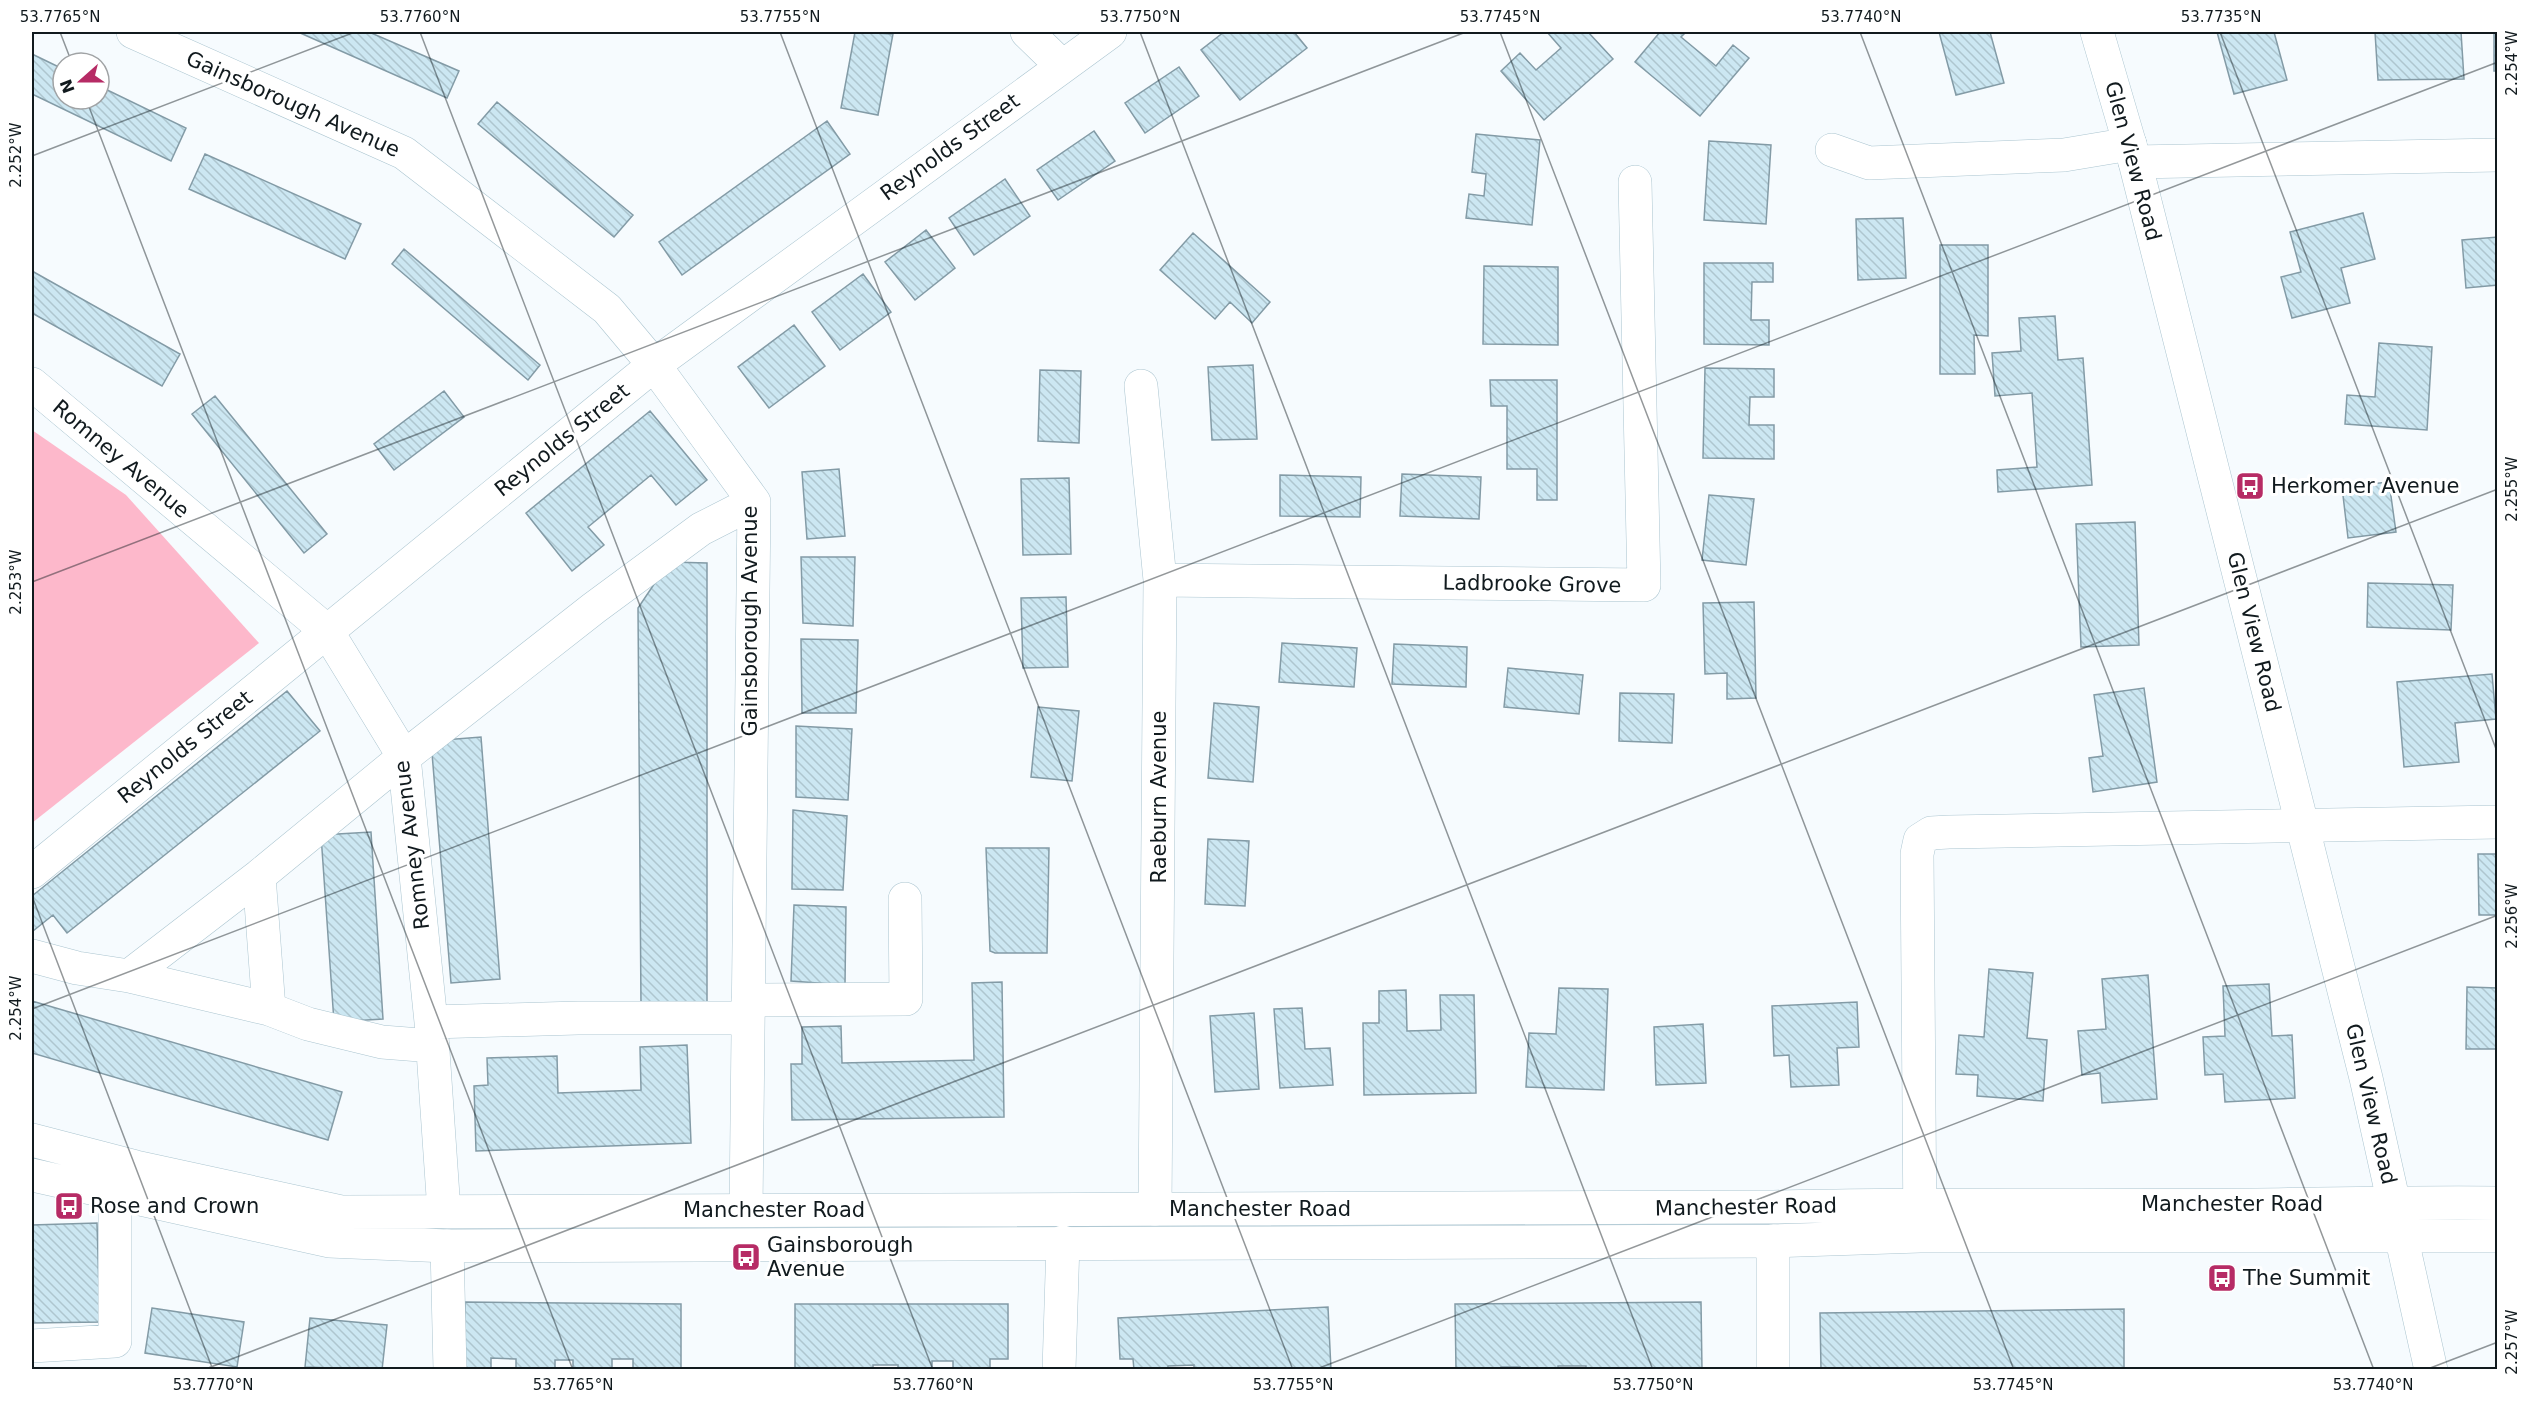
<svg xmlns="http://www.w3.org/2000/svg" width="2529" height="1401" font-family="'DejaVu Sans',sans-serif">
<defs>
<pattern id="building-back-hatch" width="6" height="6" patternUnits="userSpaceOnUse" patternTransform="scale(1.5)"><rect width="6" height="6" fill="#cce7f2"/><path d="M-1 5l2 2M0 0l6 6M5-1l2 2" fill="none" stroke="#aec6cf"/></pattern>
</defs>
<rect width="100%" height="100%" fill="#f6fbfe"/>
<path fill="#fdb8cb" d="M32 430 126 495 259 643 32 823Z"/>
<path fill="url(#building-back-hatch)" stroke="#839ba6" stroke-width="1.5" d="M298 32H369L459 71 447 98Z
M855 32 893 34 878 115 841 108Z
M1224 32H1294L1307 48 1240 100 1201 50Z
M1547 32H1588L1613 59 1544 120 1501 71 1520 53 1536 70 1561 48Z
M1660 32H1686L1681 37 1716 66 1733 45 1749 58 1700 116 1635 62Z
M1939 32H1990L2004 83 1956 95Z
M2217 32H2274L2287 80 2234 94Z
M2375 32H2461L2464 79 2378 80Z
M2494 32H2498V71H2494Z
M32 54 63 69V99H99V86L186 128 171 161 32 94Z
M1179 67 1199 96 1145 133 1125 103Z
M497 102 633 215 614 237 478 124Z
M827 121 850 154 682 275 659 242Z
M1094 131 1115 161 1058 200 1037 170Z
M1476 134 1540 140 1532 225 1466 218 1469 194 1484 196 1486 174 1472 172Z
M1709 141 1771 145 1766 224 1704 220Z
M205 154 361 224 345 259 189 189Z
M1005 179 1030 216 974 255 949 218Z
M2363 213 2375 259 2341 268 2350 303 2292 318 2281 277 2301 272 2290 232Z
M1903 218 1906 278 1858 280 1856 219Z
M926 230 955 268 915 300 885 262Z
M1193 233 1270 302 1252 323 1230 302 1215 319 1160 270Z
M2498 237V285L2466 288 2462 240Z
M1940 245H1988V336L1974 335 1975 374H1940Z
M404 249 540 365 528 380 392 264Z
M1704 263H1773V282H1752L1751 320H1769V345L1704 344Z
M1484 266 1558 267V345L1483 344Z
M32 271 180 354 162 386 32 313Z
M863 274 891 312 840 350 812 312Z
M2055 316 2058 360 2083 358 2092 485 1998 492 1997 470 2037 467 2032 393 1995 396 1992 353 2021 351 2019 318Z
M794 325 825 366 769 408 738 367Z
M2379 343 2432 347 2427 430 2345 424 2347 395 2375 397Z
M1253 365 1257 439 1212 440 1208 367Z
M1705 368 1774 369V397H1750L1749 425H1774V459L1703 458Z
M1040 370 1081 371 1079 443 1038 441Z
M1490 380H1557V500H1537V469H1507V406H1491Z
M444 391 464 417 394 470 374 444Z
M215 396 327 534 304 553 192 414Z
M650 411 707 480 676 505 651 475 588 527 604 545 572 571 526 513Z
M839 469 845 536 807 539 802 472Z
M1402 474 1481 477 1479 519 1400 516Z
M1280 475 1361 477 1360 517 1280 516Z
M1069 478 1071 554 1023 555 1021 479Z
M2389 482 2396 532 2348 538 2342 487Z
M1709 495 1754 499 1746 565 1702 560Z
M2135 522 2139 645 2081 647 2076 524Z
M801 557H855L853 626 803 623Z
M669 562 707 563V1005L641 1007 638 608Z
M2368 583 2453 585 2451 630 2367 627Z
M1066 597 1068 667 1023 668 1021 598Z
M1754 602 1756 698 1727 699V673L1705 674 1703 603Z
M801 639 858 640 856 713H802Z
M1282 643 1357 648 1354 687 1279 682Z
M1394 644 1467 647 1466 687 1392 684Z
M1508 668 1583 675 1579 714 1504 707Z
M2492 674 2496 719 2455 723 2459 762 2404 767 2397 682Z
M2144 688 2157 782 2093 792 2089 758 2103 756 2094 695Z
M287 691 320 731 67 933 53 915 33 931 32 896Z
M1620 693 1674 694 1672 743 1619 741Z
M1214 703 1259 707 1253 782 1208 778Z
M1038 707 1079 711 1072 781 1031 777Z
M796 726 852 729 848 800 796 797Z
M481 737 500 979 451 983 431 741Z
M793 810 847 816 843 890 792 889Z
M371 832 383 1019 334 1022 321 835Z
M1208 839 1249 841 1245 906 1205 904Z
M986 848H1049L1047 953H995L990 951Z
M2478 854H2498V915H2479Z
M794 905 846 907 845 985 791 981Z
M1989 969 2033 973 2027 1038 2047 1040 2043 1101 1977 1096 1978 1075 1956 1074 1959 1035 1984 1037Z
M2148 975 2157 1099 2102 1103 2100 1073 2082 1075 2078 1031 2106 1029 2102 979Z
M1002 982 1004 1117 792 1120 791 1064H802V1027L841 1026 842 1063 974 1060 972 983Z
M2269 984 2272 1036 2292 1035 2295 1098 2225 1102 2223 1074 2205 1075 2203 1037 2225 1036 2223 986Z
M2467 987 2498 988V1049H2466Z
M1559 988 1608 989 1604 1090 1526 1087 1529 1033 1556 1034Z
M1406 990 1407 1031 1441 1030 1440 995H1474L1476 1093 1364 1095 1363 1023H1379V991Z
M32 1001 342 1092 328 1140 32 1053Z
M1857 1002 1859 1047 1837 1048 1839 1085 1791 1087 1789 1055 1774 1056 1772 1006Z
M1302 1008 1305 1049 1330 1048 1333 1085 1280 1088 1274 1009Z
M1254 1013 1259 1089 1215 1092 1210 1016Z
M1703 1024 1706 1083 1656 1085 1654 1027Z
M687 1045 691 1143 476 1151 474 1086 488 1085 487 1058 557 1056 558 1093 641 1090 640 1047Z
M97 1223 100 1322 32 1323V1225Z
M465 1302 681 1304V1370H633V1359H612V1370H573V1360H555V1370H516V1359L491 1358V1370H464Z
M1701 1302 1702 1370H1586V1366H1558V1370H1520V1367H1501V1370H1456L1455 1304Z
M795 1304H1008V1359H990V1370H953V1361H932V1370H898V1365H873V1370H795Z
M1328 1307 1331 1370H1194V1365L1168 1366V1370H1134L1133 1359H1120L1118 1318Z
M152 1308 244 1322 237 1367 145 1353Z
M2124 1309V1370H1821L1820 1313Z
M310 1318 387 1325 382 1370 305 1367Z"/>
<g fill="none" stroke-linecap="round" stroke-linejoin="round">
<g stroke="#abc5d0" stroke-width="34">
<path id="minor" d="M133 32 404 153 607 309 654 365 754 502 746 1210
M1027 32 1061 65
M1832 150 1869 163 2064 155 2130 144
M2135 162 2498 155
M32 384 327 631 404 757 431 1022 444 1211
M1141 386 1160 580 1155 1209
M1160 580 1644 585 1635 182
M32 872 654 365 1110 32
M259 876 269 1009
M32 956 77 968 129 976 269 1009 308 1024 382 1042 433 1046
M129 976 259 876 404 757 594 608 701 529 754 502
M748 1000 906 999 905 899
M431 1022 578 1018H748
M1920 1234 1917 854 1920 840 1931 833 1949 832 2498 822
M1773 1241V1370
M447 1246 450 1370
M32 1346 115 1341V1193
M1059 1370 1063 1242"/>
</g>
<g stroke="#abc5d0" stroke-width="34">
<path id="major" d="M32 1140 136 1167 342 1212 1773 1207C1934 1203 2095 1206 2256 1205 2337 1204 2417 1202 2498 1203
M32 1175 329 1241 447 1246 1773 1241 1920 1236H2498"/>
</g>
<g stroke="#abc5d0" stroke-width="34">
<path id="highway" d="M2097 32 2135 162 2366 1078 2431 1370"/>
</g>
<use href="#minor" stroke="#fff" stroke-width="33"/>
<use href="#major" stroke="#fff" stroke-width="33"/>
<use href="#highway" stroke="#fff" stroke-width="33"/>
</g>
<path fill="none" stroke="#111a1e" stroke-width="1.5" stroke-opacity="0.45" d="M60 32 72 63M420 32 933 1370M780 32 1293 1370M1140 32 1653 1370M1500 32 2014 1370M1860 32 2374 1370M2220 32 2498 754M86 99 573 1370M32 156 355 32M32 582 1466 32M32 896 213 1370M32 1009 2498 62M203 1370 2498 489M1314 1370 2498 915M2425 1370 2498 1342"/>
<defs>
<g id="bus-square" transform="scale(1.5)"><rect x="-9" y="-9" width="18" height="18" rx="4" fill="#b62b65" stroke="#fff"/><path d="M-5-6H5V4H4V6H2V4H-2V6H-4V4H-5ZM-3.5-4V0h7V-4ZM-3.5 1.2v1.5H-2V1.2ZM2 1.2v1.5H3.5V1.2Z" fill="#fff"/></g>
</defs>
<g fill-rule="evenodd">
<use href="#bus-square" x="2250" y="486"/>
<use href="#bus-square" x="69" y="1206"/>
<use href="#bus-square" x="746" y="1257"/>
<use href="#bus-square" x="2222" y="1278"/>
</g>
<g text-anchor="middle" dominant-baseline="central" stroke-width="6" stroke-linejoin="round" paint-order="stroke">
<g font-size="21" fill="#111a1e" stroke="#fff">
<text transform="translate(293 104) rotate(24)">Gainsborough Avenue</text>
<text transform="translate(950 147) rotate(-36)">Reynolds Street</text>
<text transform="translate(2133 161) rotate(75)">Glen View Road</text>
<text transform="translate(562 440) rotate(-39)">Reynolds Street</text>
<text transform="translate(121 459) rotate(40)">Romney Avenue</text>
<text transform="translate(1532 584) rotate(1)">Ladbrooke Grove</text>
<text transform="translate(750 621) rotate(-90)">Gainsborough Avenue</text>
<text transform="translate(2254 632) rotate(76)">Glen View Road</text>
<text transform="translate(185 747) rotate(-39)">Reynolds Street</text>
<text transform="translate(1159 797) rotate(-90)">Raeburn Avenue</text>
<text transform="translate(412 845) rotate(-97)">Romney Avenue</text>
<text transform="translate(2371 1104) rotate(77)">Glen View Road</text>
<text x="2232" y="1204">Manchester Road</text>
<text transform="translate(1746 1207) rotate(-1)">Manchester Road</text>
<text x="1260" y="1209">Manchester Road</text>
<text x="774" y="1210">Manchester Road</text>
</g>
<g font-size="21" fill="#111a1e" stroke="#fff" text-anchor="start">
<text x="2271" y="486">Herkomer Avenue</text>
<text x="90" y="1206">Rose and Crown</text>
<text x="767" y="1245">Gainsborough<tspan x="767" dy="24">Avenue</tspan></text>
<text x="2243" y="1278">The Summit</text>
</g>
</g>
<rect width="2529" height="1401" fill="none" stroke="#ffffff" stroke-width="66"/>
<g transform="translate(81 81) rotate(249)"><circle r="28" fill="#ffffff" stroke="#a0a3a5" stroke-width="1.5"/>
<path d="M0-4.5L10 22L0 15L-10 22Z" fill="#b62b65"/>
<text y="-9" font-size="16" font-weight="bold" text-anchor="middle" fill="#111a1e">N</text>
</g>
<rect x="33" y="33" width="2463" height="1335" fill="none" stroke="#111a1e" stroke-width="2"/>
<g font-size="15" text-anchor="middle" fill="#111a1e">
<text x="60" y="22">53.7765°N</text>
<text x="420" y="22">53.7760°N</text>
<text x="780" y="22">53.7755°N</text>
<text x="1140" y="22">53.7750°N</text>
<text x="1500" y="22">53.7745°N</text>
<text x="1861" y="22">53.7740°N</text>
<text x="2221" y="22">53.7735°N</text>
<text transform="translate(2512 63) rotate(-90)" y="5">2.254°W</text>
<text transform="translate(16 155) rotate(-90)" y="5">2.252°W</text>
<text transform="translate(2512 489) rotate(-90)" y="5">2.255°W</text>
<text transform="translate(16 582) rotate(-90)" y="5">2.253°W</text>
<text transform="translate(2512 916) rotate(-90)" y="5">2.256°W</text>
<text transform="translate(16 1008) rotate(-90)" y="5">2.254°W</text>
<text transform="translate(2512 1342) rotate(-90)" y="5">2.257°W</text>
<text x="213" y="1390">53.7770°N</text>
<text x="573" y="1390">53.7765°N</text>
<text x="933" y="1390">53.7760°N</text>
<text x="1293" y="1390">53.7755°N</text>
<text x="1653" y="1390">53.7750°N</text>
<text x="2013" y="1390">53.7745°N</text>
<text x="2373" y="1390">53.7740°N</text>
</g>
</svg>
